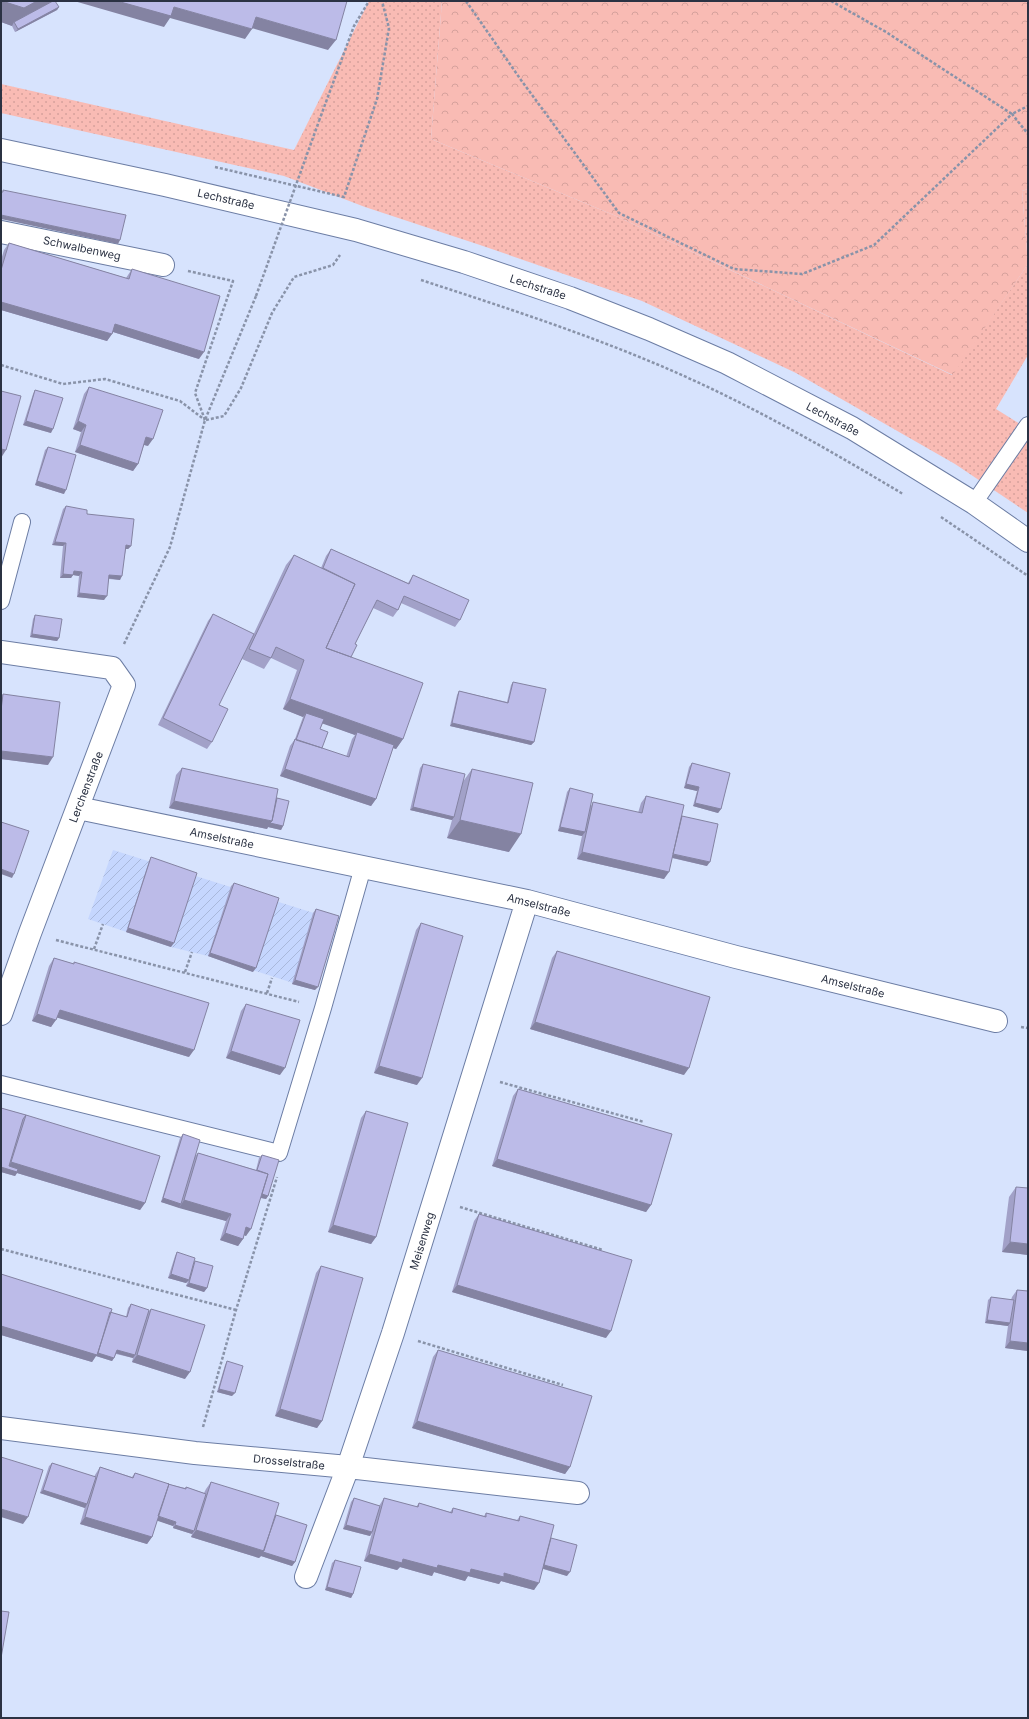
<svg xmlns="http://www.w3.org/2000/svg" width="1029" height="1719" font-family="Inter,sans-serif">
<defs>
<pattern id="industrial-furrows" width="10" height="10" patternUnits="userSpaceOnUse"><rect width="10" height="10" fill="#c5d6fe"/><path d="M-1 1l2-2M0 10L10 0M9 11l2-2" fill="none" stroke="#a9b8db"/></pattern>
<pattern id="grass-dots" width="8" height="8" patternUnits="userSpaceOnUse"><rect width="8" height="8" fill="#f9bbb4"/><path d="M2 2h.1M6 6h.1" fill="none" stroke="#d6a19c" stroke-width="1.8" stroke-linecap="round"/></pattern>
<pattern id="park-crowns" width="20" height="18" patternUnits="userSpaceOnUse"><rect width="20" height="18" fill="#f9bbb4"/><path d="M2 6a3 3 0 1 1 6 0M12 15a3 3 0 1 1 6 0" fill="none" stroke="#d6a19c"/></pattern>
</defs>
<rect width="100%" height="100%" fill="#d7e3fd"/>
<path fill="url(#industrial-furrows)" d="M113 850 336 920 315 990 208 956 171 947 88 919Z"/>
<path fill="url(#grass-dots)" d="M369 1H442L431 139 616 216 952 375 1028 264 1022 191 1028 189V355L996 409 1028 429V513L955 464 796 373 642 301 480 245 365 207 284 176 1 113V84L294 150Z"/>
<path fill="url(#park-crowns)" d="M442 1H1028V189L1022 191 1028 264 953 375 616 216 431 139Z"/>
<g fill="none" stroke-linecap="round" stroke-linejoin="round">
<g stroke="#6c7da4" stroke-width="18">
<path id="service" d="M974 503 1028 425
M1 601 22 522
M1 1084 279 1153 323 1008 363 867"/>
</g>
<g stroke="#6c7da4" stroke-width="24">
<path id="minor" d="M1 232 163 265
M1 652 112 668 124 685 30 933 1 1014
M78 808 527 901 736 957 996 1021
M1 1428 195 1453 348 1467 578 1493
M306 1577 348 1467 393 1333 527 901"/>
</g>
<g stroke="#6c7da4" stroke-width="24">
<path id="secondary" d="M1 150 165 185 356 230 464 262 570 298 649 329 727 363 852 428 974 503 1028 541"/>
</g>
<path stroke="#8993a9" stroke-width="2.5" stroke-dasharray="3 2" stroke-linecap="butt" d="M466 1 521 80 619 213 734 269 802 274 874 245 1012 114 1028 134
M831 1 886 32 1012 114 1028 106
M319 121 354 26 369 1
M215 167 344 197 377 99 389 28 382 1
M188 271 233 281 195 393 205 420
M421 280C519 312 618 344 712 389 777 420 841 457 903 494
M1 365 63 384 105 379 180 401 205 420
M206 420 224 416 241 388 272 313 294 277 333 265 340 255
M941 517 1028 576
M124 644 170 547 205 420 256 296
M56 940 299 1002
M94 949 103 924
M185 972 192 952
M267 993 272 978
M1021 1027 1028 1028
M500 1082 644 1122
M460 1207 603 1250
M1 1249 236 1310
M418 1341 563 1385
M203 1427 236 1310 277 1177"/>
<use href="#service" stroke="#fff" stroke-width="16"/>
<use href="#minor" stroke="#fff" stroke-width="22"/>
<use href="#secondary" stroke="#fff" stroke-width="22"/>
<path stroke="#8993a9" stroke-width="2.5" stroke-dasharray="3 2" stroke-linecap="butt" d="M256 296 319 121"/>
</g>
<path fill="#a2a1c8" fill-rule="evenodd" d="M59 7 57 10 15 32 12 26 1 22Z
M9 243 126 278 132 269 199 359 113 332 112 334 107 341 1 310V260L4 250Z
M89 387 148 446 144 445 138 464 133 471 75 452 81 432 73 429 84 394Z
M35 390 51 433 23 425 33 394Z
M48 447 64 494 35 485 45 450Z
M66 506 87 514 131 546 128 549H126L120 580 109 579 104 600 77 597 79 576 73 575 71 578H60L63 546 52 545 63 509Z
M331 549 408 583 413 575 460 620 455 627 401 603 398 610 393 617 373 608 355 644 351 657 403 739 396 749 393 748 376 799 371 806 280 776 290 746 295 739 303 717 283 709 297 670 271 658 264 669 242 659 286 565 294 555 321 568 326 556ZM323 723 355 735 352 739 346 757 322 748 320 729Z
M213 614 219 705 212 742 207 749 158 725 208 621Z
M35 615 59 638 57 641 30 637 33 619Z
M513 682 534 742 531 745 450 726 457 695 459 691 507 702 511 685Z
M3 694 48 765 1 759V697Z
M692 763 721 809 718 813 693 806 697 791 684 788 689 767Z
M423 764 462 783 472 769 509 852 447 838 452 820 410 810 420 768Z
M182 768 277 798 283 826 281 830 268 827 267 829 169 808 176 775Z
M570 788 591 806 593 802 638 813 641 803 646 796 682 816 707 866 672 858 664 879 577 859 582 836 558 831 567 792Z
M151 857 171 947 126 932 149 861Z
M234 883 253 972 208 956 231 886Z
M316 909 315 990 292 984 313 913Z
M421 923 417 1085 374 1073 416 930Z
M557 951 684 1075 530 1029 552 958Z
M54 958 74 964V962L189 1057 57 1017 51 1027 32 1021 49 966Z
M246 1004 280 1075 226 1058 241 1011Z
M518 1089 651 1205 646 1212 492 1166 513 1096Z
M1 1108 26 1115 145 1203 140 1210 17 1173 15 1176 1 1172Z
M366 1111 376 1237 371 1244 328 1232 361 1118Z
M183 1134 195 1156 198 1153 256 1170 259 1158 262 1155 268 1196 266 1199 260 1198 246 1236 244 1235 243 1239 238 1246 220 1240 226 1221 161 1202 180 1138Z
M1016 1187 1028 1255 1002 1252 1009 1197Z
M479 1214 606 1338 452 1292 474 1221Z
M177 1252 193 1264 195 1261 207 1288 204 1292 186 1286 188 1281 186 1283 168 1278 175 1256Z
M321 1266 322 1421 317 1428 275 1416 316 1273Z
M1 1274 110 1312 126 1317 128 1308 131 1304 148 1312 151 1309 185 1379 132 1362 133 1358 116 1354 114 1358 112 1361 96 1356 92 1362 1 1335Z
M1017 1290 1028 1351 1005 1348 1008 1326 985 1323 988 1300 991 1297 1011 1300 1012 1297Z
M438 1350 570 1467 565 1474 412 1428 433 1357Z
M227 1361 232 1396 217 1392 225 1365Z
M52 1463 94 1477 95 1475 100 1467 132 1477 135 1473 168 1484 185 1488 186 1487 204 1493 206 1489 211 1482 276 1515 295 1562 292 1566 261 1556 259 1558 191 1537 192 1534 173 1528V1526L157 1520 152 1537 147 1544 80 1524 85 1507V1508L40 1493 49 1466Z
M354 1498 379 1506 384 1498 416 1507 419 1503 450 1512 453 1508 484 1516 486 1513 517 1520 520 1516 550 1539 567 1576 543 1569 534 1590 501 1581 499 1584 468 1576 465 1581 434 1572 432 1576 400 1567 397 1570 364 1561 372 1533 370 1536 343 1529 351 1502Z
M335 1560 353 1594 351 1598 325 1590 332 1563Z"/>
<path fill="#8483a2" d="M1 1H54L14 22 12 26 1 22Z
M74 1H91L88 5Z
M91 1H117L174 7 252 29 245 39 170 18 164 27 88 5Z
M59 7 57 10 15 32 18 29Z
M256 17 336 40 328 50 248 27Z
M1 215 120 240 118 244 1 219Z
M1 302 112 334 107 341 1 310Z
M115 324 204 352 199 359 110 331Z
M26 421 53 429 51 433 23 425Z
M78 421 86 425 81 432 73 429Z
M146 437 153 439 148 446 141 444Z
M80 445 138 464 133 471 75 452Z
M1 449 6 450 1 458Z
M37 481 66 490 64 494 35 485Z
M55 542 66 543 63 546 52 545Z
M126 545 131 546 128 549H124Z
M74 571 82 572 79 576 73 575 71 578H60L63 574Z
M109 575 122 576 120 580 106 578Z
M79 593 107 596 104 600 77 597Z
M32 634 59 638 57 641 30 637Z
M290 699 403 739 396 749 356 735 357 732 355 735 304 717 306 713 303 717 283 709Z
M452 723 534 742 531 745 450 726Z
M1 751 53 757 48 765 1 759Z
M285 769 376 799 371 806 280 776Z
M686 784 699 787 697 791 684 788Z
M174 801 272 821 283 826 281 830 268 827 267 829 169 808Z
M695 803 721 809 718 813 693 806Z
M413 807 454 817 452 820 410 810Z
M460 820 521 834 509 852 447 838Z
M560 827 585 832 582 836 558 831Z
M582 852 669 872 664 879 577 859Z
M671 854 710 862 707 866 669 857Z
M1 869 14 874 12 878 1 874Z
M128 928 174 943 171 947 126 932Z
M210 953 256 968 253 972 208 956Z
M295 980 318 987 315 990 292 984Z
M60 1010 194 1050 189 1057 55 1017Z
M37 1014 56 1020 51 1027 32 1021Z
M535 1022 689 1068 684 1075 530 1029Z
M231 1051 285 1068 280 1075 226 1058Z
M379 1066 422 1078 417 1085 374 1073Z
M497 1159 651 1205 646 1212 492 1166Z
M11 1162 145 1203 140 1210 17 1173 15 1176 1 1172V1167L7 1169Z
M260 1193 268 1196 266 1199 258 1197Z
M163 1198 181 1204 179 1208 161 1202Z
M184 1200 231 1214 226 1221 179 1208Z
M333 1225 376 1237 371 1244 328 1232Z
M246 1227 251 1229 246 1236 241 1234Z
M225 1233 243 1239 238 1246 220 1240Z
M1010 1242 1028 1244V1255L1002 1252Z
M171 1274 189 1280 186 1283 168 1278Z
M189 1283 207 1288 204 1292 186 1286Z
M457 1285 611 1331 606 1338 452 1292Z
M987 1320 1010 1323 1008 1326 985 1323Z
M1 1326 96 1352 114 1358 112 1361 96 1356 92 1362 1 1335Z
M1010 1341 1028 1343V1351L1005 1348Z
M117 1350 135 1355 133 1358 115 1353Z
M137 1355 190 1372 185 1379 132 1362Z
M219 1389 235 1393 232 1396 217 1392Z
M280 1409 322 1421 317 1428 275 1416Z
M417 1421 570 1467 565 1474 412 1428Z
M43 1490 87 1504 85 1508 40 1493Z
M1 1509 28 1517 23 1524 1 1517Z
M157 1516 176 1522 173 1526 155 1520Z
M85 1517 152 1537 147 1544 80 1524Z
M175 1525 194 1531 192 1534 173 1528Z
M346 1525 372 1532 370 1536 343 1529Z
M196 1530 264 1551 295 1562 292 1566 261 1556 259 1558 191 1537Z
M369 1554 438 1565 504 1573 539 1583 534 1590 501 1581 499 1584 468 1576 465 1581 434 1572 432 1576 400 1567 397 1570 364 1561Z
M544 1565 570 1572 567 1576 541 1568Z
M327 1587 353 1594 351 1598 325 1590Z"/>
<path fill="#bcbbe8" stroke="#8483a2" d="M2 1H37L24 8Z
M53 1H55L59 7 18 29 14 22Z
M117 1H347L336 40 256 17 252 29 174 7 171 16Z
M3 190 126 215 120 240 1 215V192H3Z
M9 243 129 279 132 269 220 296 204 352 115 324 112 334 1 302V270Z
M89 387 163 410 153 439 146 437 138 464 80 445 86 425 78 421Z
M35 390 63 398 53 429 26 421Z
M1 391 21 396 6 450 1 449Z
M48 447 76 455 66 490 37 481Z
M66 506 87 510V514L134 519 131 546 126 545 122 576 109 575 107 596 79 593 82 572 74 571 73 575 63 574 66 543 55 542Z
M331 549 409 584 413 575 469 600 460 620 404 596 398 610 377 600 355 644 357 645 351 657 326 648 355 584 323 568Z
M294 555 355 584 326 648 423 683 403 739 290 699 304 660 276 647 271 658 249 649Z
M213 614 254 634 219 705 228 709 212 742 163 718Z
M35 615 62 619 59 638 32 634Z
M513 682 546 689 534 742 452 723 459 691 508 703Z
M3 694 60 702 53 757 1 751V710Z
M306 713 324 719 320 729 328 732 322 748 296 740Z
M357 732 394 745 376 799 285 769 295 739 349 757Z
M692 763 730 773 721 809 695 803 699 787 686 784Z
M423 764 465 774 454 817 413 807Z
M182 768 278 789 272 821 174 801Z
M472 769 533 783 521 834 460 820Z
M570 788 593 794 585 832 560 827Z
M646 796 684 805 669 872 582 852 593 802 642 813Z
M277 798 289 801 283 826 270 823 272 821Z
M682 816 718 824 710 862 673 854Z
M1 822 29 831 14 874 1 869Z
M151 857 197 873 174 943 128 928Z
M234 883 279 898 256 968 210 953Z
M316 909 339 916 318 987 295 980Z
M421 923 463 936 422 1078 379 1066Z
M557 951 710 997 689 1068 535 1022Z
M54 958 74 964V962L209 1003 194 1050 60 1010 56 1020 37 1014Z
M246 1004 300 1020 285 1068 231 1051Z
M518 1089 672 1134 651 1205 497 1159Z
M1 1108 26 1115 23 1119 9 1166 18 1169 17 1172 1 1167Z
M366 1111 408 1123 376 1237 333 1225Z
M26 1115 160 1156 145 1203 11 1162Z
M183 1134 200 1140 181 1204 163 1198Z
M198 1153 268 1174 251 1229 246 1227 243 1239 225 1233 231 1214 184 1200Z
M262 1155 279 1160 268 1196 262 1194 268 1174 257 1170Z
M1016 1187 1028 1188V1244L1010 1242Z
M479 1214 632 1260 611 1331 457 1285Z
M177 1252 195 1258 189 1280 171 1274Z
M195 1261 213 1266 207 1288 189 1283Z
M321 1266 363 1278 322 1421 280 1409Z
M1 1274 112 1309 97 1355 1 1326Z
M1017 1290 1028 1291V1343L1010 1341Z
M991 1297 1014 1300 1010 1323 987 1320Z
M131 1304 149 1310 135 1355 117 1350 114 1358 98 1353 110 1312 127 1317Z
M151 1309 205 1325 190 1372 137 1355Z
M438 1350 592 1396 570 1467 417 1421Z
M227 1361 243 1366 235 1393 219 1389Z
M1 1457 43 1470 28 1517 1 1509Z
M52 1463 96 1477 87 1504 43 1490Z
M100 1467 133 1478 135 1473 169 1484 152 1537 85 1517Z
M211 1482 279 1503 264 1551 196 1530Z
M168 1484 186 1489V1487L206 1494 194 1531 175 1525 176 1522 158 1516 169 1484Z
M354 1498 380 1506 372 1532 346 1525Z
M384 1498 418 1507 419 1503 452 1513 453 1508 486 1517V1513L519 1521 520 1516 554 1525 539 1583 504 1573V1577L471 1569 470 1573 438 1565 437 1568 403 1559 402 1563 369 1554Z
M276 1515 307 1525 295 1562 263 1552Z
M551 1538 577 1545 570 1572 544 1565Z
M335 1560 361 1567 353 1594 327 1587Z
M1 1611 9 1612 1 1658Z"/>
<g text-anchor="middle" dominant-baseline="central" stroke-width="4" stroke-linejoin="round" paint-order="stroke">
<g font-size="11" fill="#2b3243" stroke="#fff">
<text transform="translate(226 199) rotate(13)">Lechstraße</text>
<text transform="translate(82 248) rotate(12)">Schwalbenweg</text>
<text transform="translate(538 287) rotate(18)">Lechstraße</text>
<text transform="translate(833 419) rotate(28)">Lechstraße</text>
<text transform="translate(86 787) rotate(-69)">Lerchenstraße</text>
<text transform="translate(222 838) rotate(12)">Amselstraße</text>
<text transform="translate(539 905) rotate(14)">Amselstraße</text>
<text transform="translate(853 986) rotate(14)">Amselstraße</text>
<text transform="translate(422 1241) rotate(-73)">Meisenweg</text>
<text transform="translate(289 1462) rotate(6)">Drosselstraße</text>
</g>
</g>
<rect width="1029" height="1719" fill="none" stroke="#2b3243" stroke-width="4"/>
</svg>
